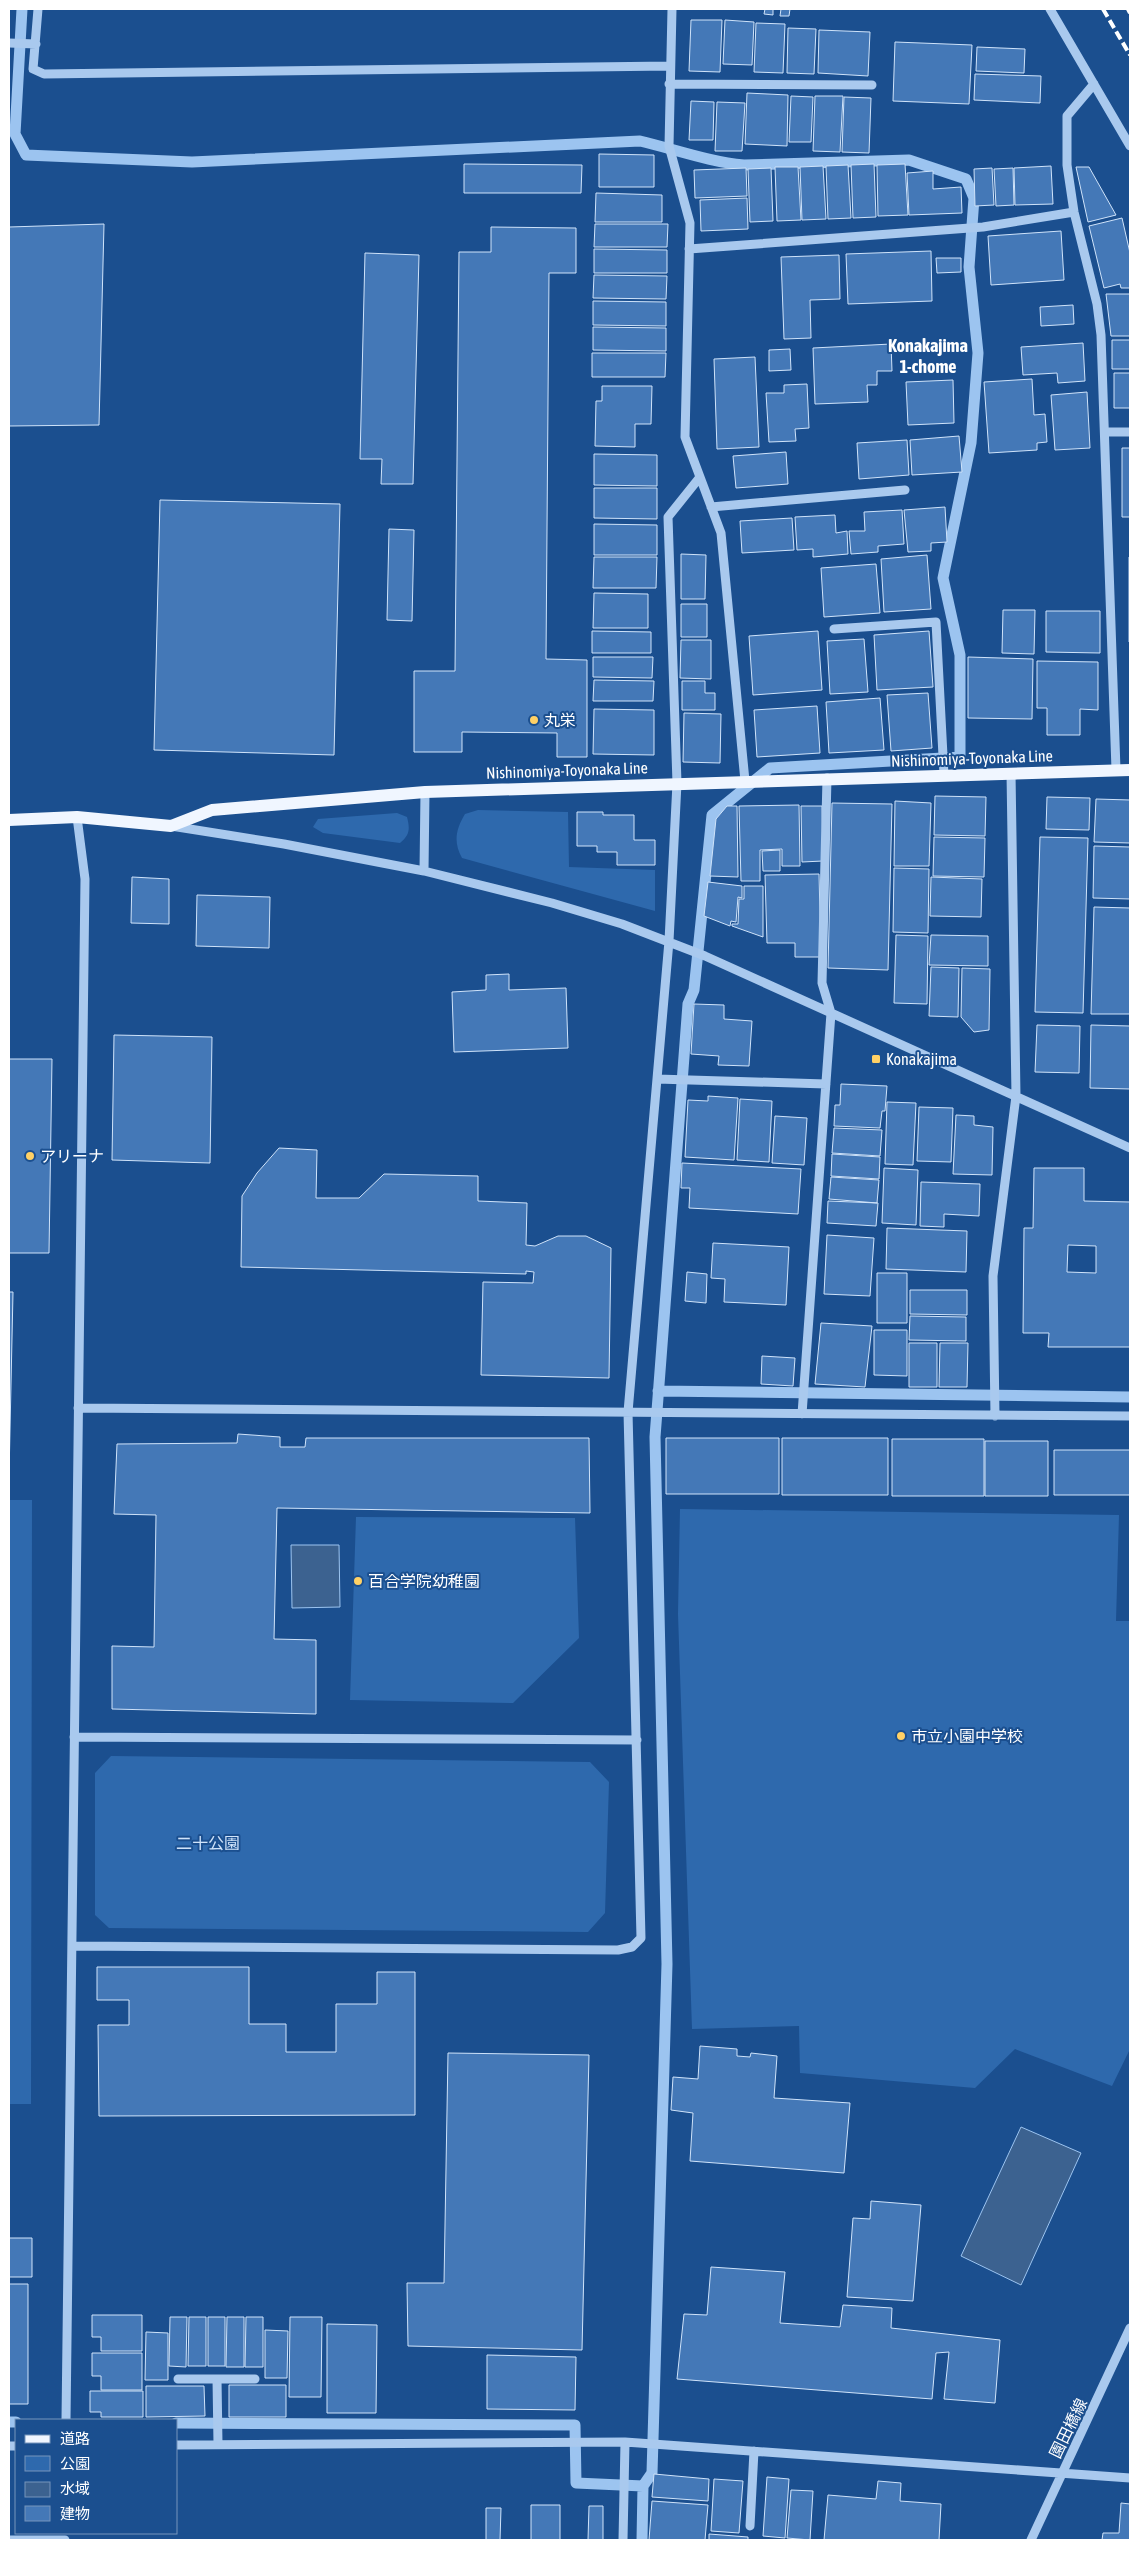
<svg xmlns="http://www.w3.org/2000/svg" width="1139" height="2549" font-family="'Asap Condensed','Noto Sans JP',sans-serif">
<rect width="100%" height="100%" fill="#1b4f8f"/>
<path fill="#2e69ad" d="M478 810 568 812 569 867 655 870V911L462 858C453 842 456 829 465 814Z
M397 813 407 817C410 829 410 835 400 843L323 833 313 827 318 819Z
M9 1500H32L31 2104H9Z
M680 1509 1119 1515 1116 1621H1130V2049L1112 2086 1015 2049 975 2088 800 2073 799 2026 692 2029 678 1614Z
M356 1517 575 1518 579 1638 513 1703 350 1700Z
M111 1756 590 1762 609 1782 605 1913 588 1932 109 1928 95 1915V1773Z"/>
<path fill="#3c6290" stroke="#9cc4f0" d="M291 1545H339L340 1607 292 1608Z
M1021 2127 1081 2153 1021 2285 961 2256Z"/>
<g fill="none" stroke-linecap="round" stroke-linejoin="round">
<path stroke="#9cc4f0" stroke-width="11" d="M22 9 15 134 26 155 192 162 640 141C674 149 710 162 744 165L909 160 966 179 974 198 969 267 978 353 971 443 943 578 960 655V757L770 768 712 815 694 990 688 1004 655 1437 667 1964 652 2473 643 2486
M658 1391 1130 1397
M9 2422H16
M176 2423 575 2425 576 2483 643 2486 642 2540"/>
</g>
<path fill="#4478b7" stroke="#cfe3fa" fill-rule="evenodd" d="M765 9H773V15L764 14Z
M781 9H790L789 16H780Z
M691 20H722L720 72 689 71Z
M725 20 754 22 752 65 723 64Z
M756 23 785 24 783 73 754 72Z
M788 28 816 29 814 74 787 73Z
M819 30 870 32 868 76 818 73Z
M895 42 972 45 969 104 893 101Z
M977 47 1025 49 1024 73 976 71Z
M975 74 1041 76 1040 103 974 100Z
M747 93 788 95 787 146 745 144Z
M791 96 813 97 811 142H789Z
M815 96H843L840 152 813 151Z
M844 97 871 98 869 153 842 152Z
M691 101 714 102 713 140H689Z
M717 102 745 103 742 151H715Z
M599 154 654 155V187H599Z
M464 164 582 165 581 193H464Z
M874 164 876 217 853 218 851 165Z
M905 164 908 215 878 216 877 165Z
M848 165 851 218 828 219 826 166Z
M823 166 826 219 802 220 800 167Z
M1051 166 1053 204 1015 205 1014 168Z
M775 167H798L801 220 777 221Z
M1076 167H1089L1116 215 1088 222Z
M746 168 747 196 695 198 694 170Z
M771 168 773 221 750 222 748 169Z
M992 168 994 205 975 206 974 169Z
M1013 168 1014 205 996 206 994 169Z
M933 171V189L961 187 962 213 909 215 907 173Z
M596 193 662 195V222H595Z
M747 198 748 229 701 231 700 200Z
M1122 218 1130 253V288H1121L1120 284 1104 288 1089 226Z
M104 224 99 425 9 426V227Z
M595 224H668L667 247H594Z
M491 227 576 228V273H549L546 659 587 660V757H557V733L462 732V752H414V671H455L459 252H491Z
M1061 231 1064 280 991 285 988 236Z
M594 249 667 250V273H594Z
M931 251 932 301 848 304 846 254Z
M365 253 419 255 413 484H381L382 459H360Z
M839 255 840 299 810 300 811 338 784 339 781 257Z
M936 258H961V272L937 273Z
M594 275 667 276 666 299 593 298Z
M1106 294H1130V336H1111Z
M593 301 666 302V326L593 325Z
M1073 305 1074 324 1041 326 1040 307Z
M593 327 666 328V351L593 350Z
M1112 340H1130V369H1112Z
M1083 343 1085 381 1058 383 1057 373 1023 375 1021 347Z
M891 344 892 371H877V385H867L868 402 815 404 813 348Z
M790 349 791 370 769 371V350Z
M592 353H666L665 377H592Z
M755 357 759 447 717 449 714 359Z
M1114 373H1130V408H1114Z
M1032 379 1034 415 1045 414 1047 442 1037 443V450L989 453 984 382Z
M953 380 954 423 908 425 906 382Z
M807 384 809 428 795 429 796 441 769 442 766 393H784V385Z
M602 386H652L651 424H635V447L595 446 596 401H602Z
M1087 392 1090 448 1055 450 1051 395Z
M959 436 962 472 912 475 910 440Z
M907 440 909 475 859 479 857 443Z
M1122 448H1130V517H1122Z
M786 452 788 484 736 488 733 456Z
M594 454 657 455V486L594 485Z
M594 488H657V519L594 518Z
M160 500 340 504 334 755 154 750Z
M945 507 947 542 931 543V551L908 552 904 510Z
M902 510 904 544 878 546V552L851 554 849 531H865L864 512Z
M835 515 836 533 847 531 848 554 813 557V549L797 550 795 517Z
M792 518 794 550 742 553 740 521Z
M594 524 657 525V555H594Z
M389 529 414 530 412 621 387 620Z
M681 554 706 555 705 599H681Z
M927 555 931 609 884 612 881 559Z
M594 557H657L656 588H593Z
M1129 557H1130V642H1129Z
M876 564 880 613 824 617 821 568Z
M594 593 648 594V628H593Z
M681 604H707V637H681Z
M1003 610H1035L1034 654 1002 653Z
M1046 611H1100V653L1046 652Z
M592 631 651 632V653H592Z
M818 631 822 690 753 695 749 636Z
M929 631 933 687 877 690 874 635Z
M864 639 868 692 830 694 827 641Z
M681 640H711V679L680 678Z
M593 657H653L652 678 593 677Z
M968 657 1033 659 1032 719 968 718Z
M1037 661 1098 662V710L1080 709V735H1047V708H1037Z
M594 680 654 681 653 701H593Z
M682 681H705V693H715V710H682Z
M928 693 932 748 891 751 887 695Z
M880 698 884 750 829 753 826 702Z
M817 706 820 753 757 757 754 710Z
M594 709 654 710V755L593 754Z
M684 713 721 714 720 763 683 762Z
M935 796 986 797 985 836 934 835Z
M1047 797 1090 798 1089 830 1046 829Z
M1096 799 1130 800V843L1094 842Z
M895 801 931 803 929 866H894Z
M832 803 892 804 888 970 828 968Z
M799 805 800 866H782V849L760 850V881H741L739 806Z
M727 806H737L738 877 710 876 716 819Z
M801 806H822L823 861 802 862Z
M577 812H603V815H634V840H655V865H617V852H597V846H577Z
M934 837 985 838 984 877 933 876Z
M1040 837 1088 838 1083 1013 1035 1012Z
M1094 846 1130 847V899L1093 898Z
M780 850V871H763L762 851Z
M894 868 929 869 928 933 893 932Z
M819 874 821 957H795V943H767L765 875Z
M132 877 169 879V924L131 923Z
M931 877 982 879 981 917 930 916Z
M708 882 742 886V898L738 897 736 922 731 921 730 926 704 916Z
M744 886H763V937L732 926V924H738L739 899H744Z
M197 895 270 897 269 948 196 946Z
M1094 907 1130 908V1014H1091Z
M896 935 928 936 927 1004 894 1003Z
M931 935 988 936V966L929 965Z
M931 967 959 968 958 1017 929 1016Z
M962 968 990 969 989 1030 974 1032 961 1017Z
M509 974V990L566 988 568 1048 454 1052 452 992 486 990V975Z
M694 1004 724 1005V1019L752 1021 749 1066 718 1065 719 1056 691 1054Z
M1037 1025 1080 1026 1079 1073 1035 1072Z
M1091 1025 1130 1026V1089L1090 1088Z
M114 1035 212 1037 210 1163 112 1160Z
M9 1059H52L49 1253H9Z
M841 1084 887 1086 885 1111H882L880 1128 834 1126 835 1105H840Z
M708 1096 738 1098 734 1160 685 1157 688 1100 708 1101Z
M740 1099 772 1101 769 1162 737 1160Z
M887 1102 916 1103 913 1165 885 1164Z
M919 1107 953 1108 951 1162 917 1161Z
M956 1115 974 1116V1125L993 1127 992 1175 953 1174Z
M775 1116 807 1118 804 1165 772 1163Z
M834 1128 882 1130 880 1156 832 1153Z
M279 1148 317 1150 316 1198H359L384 1174 478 1176V1201L527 1203 526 1245 535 1246 558 1236H586L611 1248 609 1378 481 1375 483 1282 533 1283 534 1272 526 1271V1274L241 1267 242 1196 257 1173Z
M832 1154 880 1157 879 1179 831 1176Z
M682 1163 801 1169 798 1214 689 1208 690 1188H681Z
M884 1168 918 1170 916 1225 882 1223Z
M1034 1168H1084V1201L1130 1202V1347H1048L1049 1333H1023L1024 1228H1033ZM1068 1245 1096 1246V1273L1067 1272Z
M831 1177 879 1180 877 1203 829 1199Z
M921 1182 980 1184 979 1216 944 1214V1227L920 1226Z
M828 1201 878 1203 876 1226 827 1223Z
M887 1228 967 1231 966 1272 886 1269Z
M827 1235 874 1238 870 1296 824 1294Z
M713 1243 789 1247 786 1305 724 1302 725 1279 711 1278Z
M687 1272 707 1274 706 1303 685 1301Z
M877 1273H907V1323H877Z
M910 1290H967V1315L910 1314Z
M9 1292H13L9 1476Z
M910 1316 966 1317V1341L909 1340Z
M821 1323 872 1326 865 1387 815 1384Z
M874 1330H907V1376L874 1375Z
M909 1343H937V1387H909Z
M940 1343H968L967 1387H939Z
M762 1356 795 1358 793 1386 761 1384Z
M238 1434 280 1437V1447H305L306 1438H589L590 1513 277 1508 274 1639 316 1640V1714L112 1709V1646L154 1647 156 1515 114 1514 117 1444 237 1443Z
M666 1438H779V1494H666Z
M782 1438H888V1495H782Z
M892 1439H984V1496H892Z
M985 1441H1048V1496H985Z
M1054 1450H1130V1495H1054Z
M97 1967H249V2024H286V2052H336V2004H377V1972H415V2115L99 2116 98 2025H129V2000H97Z
M700 2046 737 2049V2056L750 2057 751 2053 777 2056 774 2098 850 2103 844 2173 690 2161 693 2113 671 2110 673 2077 698 2079Z
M448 2053 589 2055 582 2350 408 2346 407 2283H444Z
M871 2201 921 2205 913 2301 847 2297 853 2218 870 2219Z
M9 2238H32V2277H9Z
M711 2267 785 2272 780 2323 840 2327 843 2305 892 2308 891 2328 1000 2340 995 2403 944 2399 949 2352 936 2353 932 2399 677 2379 684 2314 707 2315Z
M9 2284H28V2404H9Z
M92 2315H142V2351H101V2337H92Z
M170 2317H187L186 2367 169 2366Z
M189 2317H206V2366H188Z
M208 2317H225V2366H208Z
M227 2317H244V2367H226Z
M246 2317H263V2367H245Z
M290 2317H322L321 2397H289Z
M327 2324 377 2325 376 2413H327Z
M265 2330 288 2331 287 2378H265Z
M146 2332 168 2333V2380H145Z
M92 2353H142V2390H101V2376H92Z
M487 2355 576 2357 575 2410 487 2409Z
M229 2385H286V2417H229Z
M146 2386H204L205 2416 146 2417Z
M90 2391H143V2417H101V2412H90Z
M654 2474 709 2479 708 2501 652 2497Z
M767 2477 789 2479 785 2538 763 2536Z
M714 2479 743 2481 739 2533 711 2531Z
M878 2481 901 2483 900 2501 941 2504 939 2540H824L828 2495 876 2499Z
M791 2490 813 2491 810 2540 787 2538Z
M652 2501 708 2505 705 2540H649Z
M1121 2503 1130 2504V2540H1102L1103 2533H1119Z
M531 2505H560V2540H531Z
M589 2506H603V2540H588Z
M486 2508H501L500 2540H486Z
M709 2534 748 2537V2540H709Z"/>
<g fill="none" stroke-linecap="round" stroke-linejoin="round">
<path stroke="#a9c9ee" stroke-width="9" d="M38 9 33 69 44 74 670 66
M672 9 669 146 690 223 685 437 721 533 745 781
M1050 9 1130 146
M9 43 36 44
M669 84 872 85
M1094 84 1067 116V165L1074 212 1097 304 1101 335 1116 770
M689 249 983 227 1074 212
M1105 432H1130
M711 507 905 490
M834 629 936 622 944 775
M171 826 284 844 424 871 552 903 622 924 705 956 1130 1148
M424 871 425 792
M657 1079 826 1084
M78 1408 1130 1416
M802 1414 831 1013 822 983 827 778
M995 1416 993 1276 1016 1096 1011 773
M74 1737 637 1740
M72 1946 618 1950 632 1947 641 1938 628 1412 669 941 677 783 668 517 700 477
M178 2379H255
M217 2379 218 2444
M66 2420 85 879 77 817
M176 2445 625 2442 1130 2478
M9 2446H16
M750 2526 754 2451
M9 2540H65
M623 2540 625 2442
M1031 2540 1130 2328"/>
<path stroke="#f0f6ff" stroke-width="12" d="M9 820 77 817 171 826 212 810 425 792 1130 770"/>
<path stroke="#fff" stroke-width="4" stroke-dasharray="9 4" stroke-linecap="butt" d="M1103 9 1130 55
M1128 9 1130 13"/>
</g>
<g fill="#ffd166" stroke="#1b4f8f" stroke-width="2">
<circle cx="534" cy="720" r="5"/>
<rect x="871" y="1054" width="10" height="10" rx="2.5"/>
<circle cx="30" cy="1156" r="5"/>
<circle cx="358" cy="1581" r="5"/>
<circle cx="901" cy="1736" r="5"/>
</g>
<g text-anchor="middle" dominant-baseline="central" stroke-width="4" stroke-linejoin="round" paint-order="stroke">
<g font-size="16" fill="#fff" stroke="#1b4f8f" text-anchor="start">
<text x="544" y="720">丸栄</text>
<text x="886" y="1059">Konakajima</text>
<text x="40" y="1156">アリーナ</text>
<text x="368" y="1581">百合学院幼稚園</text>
<text x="911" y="1736">市立小園中学校</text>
</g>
<g font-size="16" fill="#fff" stroke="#1b4f8f">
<text transform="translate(972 758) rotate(-2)">Nishinomiya-Toyonaka Line</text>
<text transform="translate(567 770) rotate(-2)">Nishinomiya-Toyonaka Line</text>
<text transform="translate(1068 2428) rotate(-64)">園田橋線</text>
</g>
<g font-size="16" fill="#cfe3fa" stroke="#1b4f8f">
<text x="208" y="1843">二十公園</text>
</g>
<g font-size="18" font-weight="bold" fill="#fff" stroke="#1b4f8f">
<text x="928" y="345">Konakajima<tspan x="928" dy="21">1-chome</tspan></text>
</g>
</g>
<rect width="1139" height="2549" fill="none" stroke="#ffffff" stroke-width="20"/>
<rect x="15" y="2419" width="162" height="115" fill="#1b4f8f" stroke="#7695bc"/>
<rect x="25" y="2435" width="25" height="8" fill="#f0f6ff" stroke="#7695bc"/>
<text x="60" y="2444" font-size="15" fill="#ffffff">道路</text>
<rect x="25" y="2456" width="25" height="15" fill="#2e69ad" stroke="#7695bc"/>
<text x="60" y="2469" font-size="15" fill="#ffffff">公園</text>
<rect x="25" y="2482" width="25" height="15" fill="#3c6290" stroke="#7695bc"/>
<text x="60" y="2494" font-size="15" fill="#ffffff">水域</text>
<rect x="25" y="2506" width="25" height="15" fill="#4478b7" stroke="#7695bc"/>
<text x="60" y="2519" font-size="15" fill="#ffffff">建物</text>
</svg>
